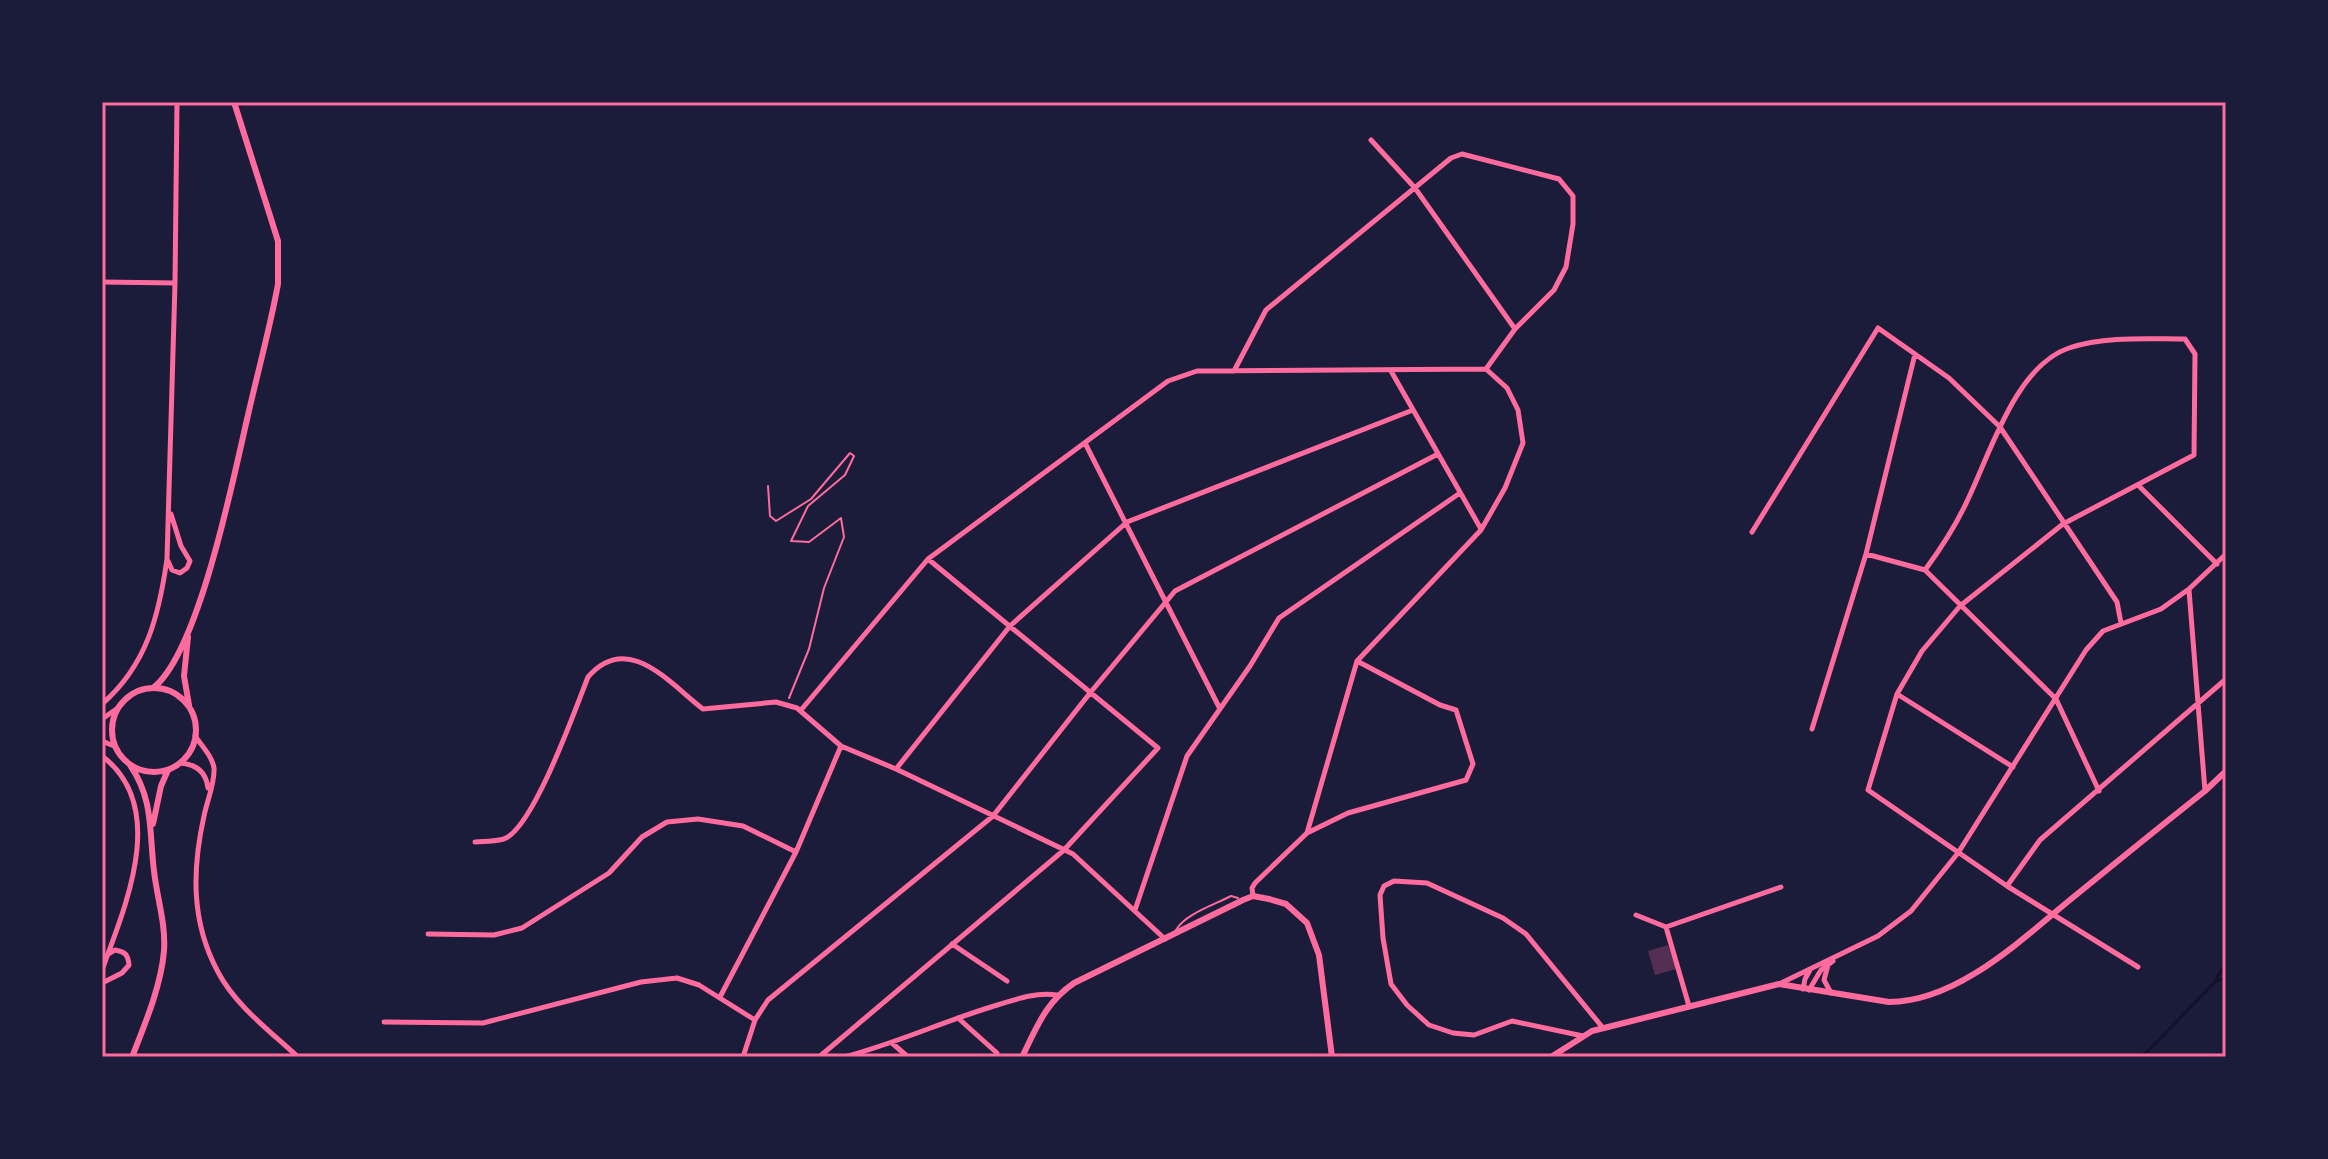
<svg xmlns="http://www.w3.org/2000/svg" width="2328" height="1159" font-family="'Times New Roman',serif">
<rect width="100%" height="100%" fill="#1b1b3a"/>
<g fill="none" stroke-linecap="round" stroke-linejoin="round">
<path stroke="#12122b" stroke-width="3" d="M2215 982 2226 977
M2142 1057 2214 983 2226 963"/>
</g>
<path fill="#542f53" d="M1668 945 1676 969 1655 975 1648 951Z"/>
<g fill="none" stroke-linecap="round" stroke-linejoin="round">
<path stroke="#ff6b9d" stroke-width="2" d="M768 486 770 516 776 521 811 499 850 453 854 456 845 475 808 506 791 541 809 542 841 518 844 537 824 588 809 649 789 698"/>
<path stroke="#ff6b9d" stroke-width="2" d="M1176 930C1185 914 1214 905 1231 896L1238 898"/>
<path stroke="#ff6b9d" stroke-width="5" d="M1371 140 1415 188 1515 329
M102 282 175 283
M1234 371 1266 310 1451 158 1462 154 1559 179 1573 196V224L1566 267 1554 290 1515 329 1486 369
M1391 371 1481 529
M1085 443 1219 707
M2139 486 2217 564
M1752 532 1878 328 1949 378 2000 427 2117 602 2121 623
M1866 554 1925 570 2056 699 2099 791
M168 561 172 570 180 573 187 568 190 561 181 546 171 514
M1925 570C1942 547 1957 524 1969 497 1991 451 2016 366 2069 348 2105 336 2147 339 2185 339L2195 354 2194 455 2063 524 1960 606 1922 651 1897 694 1868 790 2007 886 2138 967
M2189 590 2205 791
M1897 694 2013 767
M102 704C147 665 159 615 167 559L175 283 177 102
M801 710 928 559 1168 381 1197 371 1486 369
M102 719 118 708
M1812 729 1866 554 1915 354
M195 736C202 746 212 756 214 768 215 783 207 801 204 816 192 870 191 922 218 972 235 1005 271 1032 298 1057
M102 741 114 746
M102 756C170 807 124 909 102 970
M180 763C196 764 206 772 208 788
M896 769 1010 626 1127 522 1413 410
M1307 833 1348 813 1466 780 1473 764 1456 710 1440 705 1357 661
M475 842C485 841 498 842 506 838 535 823 575 710 588 677 628 631 669 683 703 709L776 702 797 708 841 746 896 769 1073 854 1165 939
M2007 886 2040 840 2226 679
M1253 896 1252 888 1255 883 1307 833 1357 661 1481 530 1505 488 1523 443 1518 410 1507 388 1486 369
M1135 910 1187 756 1250 666 1279 618 1460 493
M1636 915 1666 927 1781 887
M1666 927 1689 1006
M428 934 494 935 522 928 609 873 642 837 667 822 698 819 743 826 796 852
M952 944 1007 981
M1828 965 1824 980 1831 993
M102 983 122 973 129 965C128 954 125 952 115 950L107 955
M1779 984 1878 936 1911 911 1958 853 2086 650 2103 631 2161 609 2189 589 2226 554
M1803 989 1805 979 1810 970
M1809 990 1821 970 1833 961
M720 997 796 852 841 746
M958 1018 997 1053
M384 1022 483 1023 641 982 677 978 699 985 755 1020
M1583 1036 1512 1021 1474 1035 1453 1033 1429 1025 1407 1005 1391 984 1383 938 1380 895 1384 886 1394 881 1427 883 1503 918 1526 934 1603 1028
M892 1043 908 1057
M743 1057 755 1020 768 1000 993 816 1090 693 1175 591 1438 454
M819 1057 1064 850 1158 748 928 559
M844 1057C894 1044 942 1022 991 1007 1015 1000 1032 992 1057 995"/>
<path stroke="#ff6b9d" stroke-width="6" d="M188 637 184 676 189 705
M153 688C199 653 234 475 248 415 258 371 270 328 278 284V241L234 102
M112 730a42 42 0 1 1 84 0a42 42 0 1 1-84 0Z
M130 765C154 800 149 831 154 871 157 898 166 924 164 951 161 986 145 1024 132 1057
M153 824 161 786 168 770
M1022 1057C1037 1027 1045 1003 1074 983L1243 900 1253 896 1269 899 1286 904 1307 923 1319 955 1332 1057
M1551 1057 1592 1031 1779 984 1889 1002C1959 1002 2025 936 2076 895 2119 860 2162 825 2205 791L2226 771"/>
</g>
<rect width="2328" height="1159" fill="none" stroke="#1b1b3a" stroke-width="208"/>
<rect x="104" y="104" width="2120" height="951" fill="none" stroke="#ff6b9d" stroke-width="3"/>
</svg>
